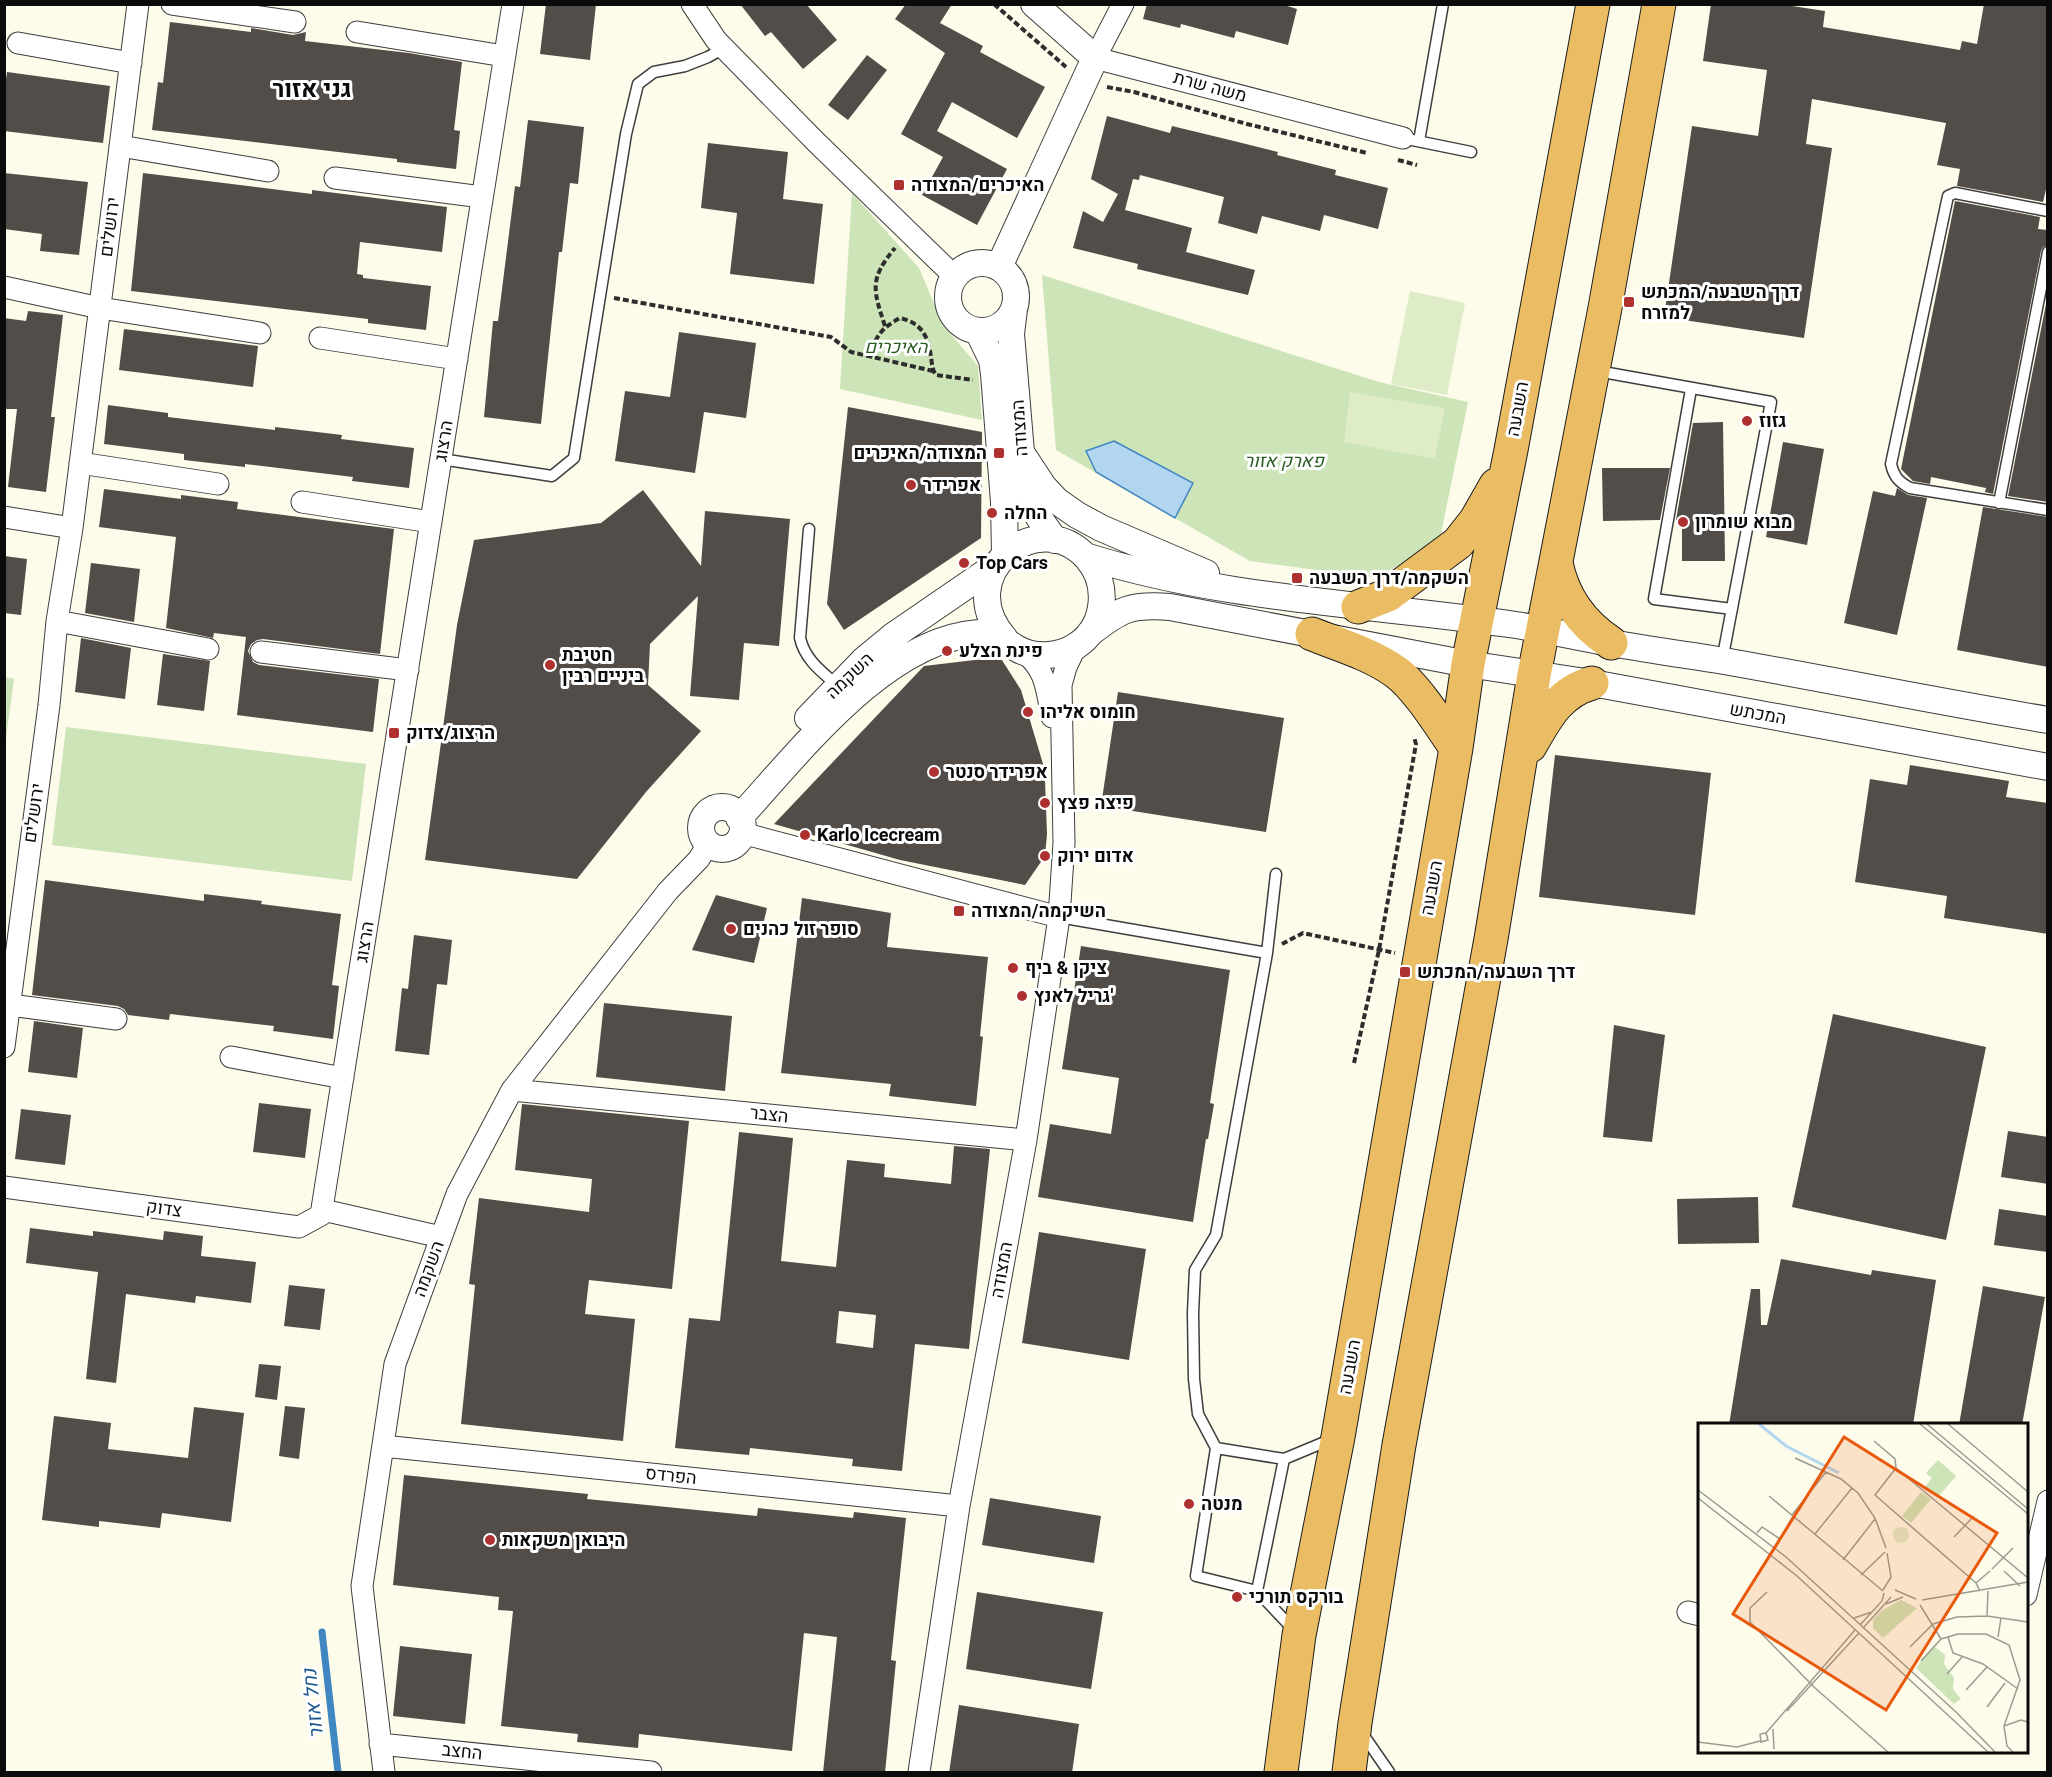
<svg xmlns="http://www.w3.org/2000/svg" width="2052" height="1777" font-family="Georgia,Heebo,serif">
<rect width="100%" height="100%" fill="#fdfbea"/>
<path fill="#cce4b7" d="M852 193 919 268 943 325 978 366 982 420 840 389Z
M1042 275 1379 382 1468 402 1439 543 1376 578 1250 561 1056 450Z
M5 677 14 679 5 745 4 677Z
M66 727 366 764 352 881 52 845Z"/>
<path fill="#deecc8" d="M1410 291 1465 303 1447 395 1391 384Z
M1350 392 1445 408 1435 459 1344 442Z"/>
<path fill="#b3d6f0" stroke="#4086c1" stroke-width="1.5" d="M1114 441 1193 483 1175 518 1096 472 1086 451Z"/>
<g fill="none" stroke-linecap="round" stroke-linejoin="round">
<path stroke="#4086c1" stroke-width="7" d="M322 1632 338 1772"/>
</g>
<path fill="#524d48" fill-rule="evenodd" d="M546 4H596L590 60 540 54Z
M740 4H806L837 40 803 69 771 32 765 36Z
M906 4H952L940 23 983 46 980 52 1045 87 1017 138 952 102 937 131 1007 169 977 225 922 195 943 157 901 134 945 53 895 19Z
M1147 4H1281L1297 9 1288 45 1236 31 1234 38 1181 24 1180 28 1143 19Z
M1711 4H1779L1825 11 1823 27 1960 50 1962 41 1977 44 1984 4H2048V181L2043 202 1957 186 1960 169 1937 165 1946 123 1812 99 1806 144 1832 148 1804 338 1664 317 1692 126 1758 136 1767 70 1703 61Z
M170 22 251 32V28L293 35 306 32 305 41 409 53 462 62 454 130 460 131 456 169 397 162V159L152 130 158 82 163 83Z
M867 55 887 70 848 120 828 105Z
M7 72 110 86 103 143 4 131V95Z
M1107 116 1170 133 1172 126 1238 142 1278 152 1277 155 1336 170 1335 175 1388 188 1378 229 1324 215 1320 231 1262 216 1257 234 1218 223 1224 197 1140 175 1139 180 1133 179 1125 210 1192 228 1186 252 1255 270 1248 295 1137 269 1138 264 1073 248 1083 211 1103 222 1118 194 1091 179Z
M528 120 584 127 578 184 570 183 562 252H559L541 424 484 417 493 321H498L515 186 520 187Z
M708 143 788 152 783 199 823 204 814 284 730 274 737 213 701 208Z
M4 173 88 182 79 255 40 251 42 234 4 229Z
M143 173 312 194V190L447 207 442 252 360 242 357 274 363 275V278L431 286 426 330 368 323V319L131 291Z
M1955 201 2040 217 2038 229 2048 230V245L2043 247 2041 251 1993 494 1985 492 1986 488 1931 477 1930 484 1913 481 1901 469Z
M2048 294V502L2008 496Z
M28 311 63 315 51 417H55L46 492 8 487 17 409H4V318L26 321Z
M124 329 258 346 253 387 119 370Z
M679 332 756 343 746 418 704 412 695 473 615 461 625 391 670 397Z
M108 405 168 413V417L275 430V427L342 435 341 439 414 448 409 488 352 481 353 477 245 464V467L184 460V454L104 444Z
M848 407 982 432 981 538 844 630 827 604Z
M1723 422 1725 561H1682V520H1676L1693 423Z
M1783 442 1824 449 1807 545 1766 537Z
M1602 468H1670L1660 520 1603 521Z
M1897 488 1908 495 1927 498 1897 635 1844 623 1873 491 1895 496Z
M104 489 181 499V495L238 502 237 509 394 529 380 654 263 639 257 640 251 644 248 651 253 662 259 665 379 679 373 732 237 715 246 637 214 633 213 638 166 628 176 537 99 527Z
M643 490 701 566 705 511 790 519 779 646 744 643 739 700 690 696 698 596 650 644 648 685 701 731 646 792 577 879 425 860 457 625 474 540 601 523Z
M1983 507 2048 517V667L1957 650Z
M4 556 27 559 21 615 4 613Z
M91 563 140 569 134 622 85 613Z
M81 638 131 648 125 699 75 692Z
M163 654 210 661 204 711 157 705Z
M1000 657 1021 690 1043 764 1045 780 1047 834 1045 856 1025 885 900 860 774 824 924 666Z
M1118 692 1284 718 1266 832 1101 806Z
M1555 755 1711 773 1695 915 1539 897Z
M1910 765 2009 781 2006 797 2048 803V934L1944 918 1947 896 1855 882 1870 779 1907 785Z
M45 880 204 901V894L262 901 261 904 341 914 332 985 339 986 333 1039 273 1031 274 1026 170 1014 169 1020 128 1015 124 1009 118 1006 32 995Z
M716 895 767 908 754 963 692 950Z
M802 898 891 913 887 947 988 957 980 1036 983 1037 976 1106 889 1096 891 1084 781 1073Z
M414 935 452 940 447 985 437 984 429 1055 395 1051 402 988 408 989Z
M1081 946 1230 970 1210 1103 1214 1104 1208 1139H1206L1193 1222 1038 1197 1050 1124 1111 1134 1119 1078 1062 1069Z
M604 1003 732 1016 725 1091 596 1077Z
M1833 1014 1986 1047 1946 1240 1792 1207Z
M34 1021 83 1028 77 1078 28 1072Z
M1614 1025 1665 1035 1652 1142 1603 1137Z
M259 1103 311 1109 305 1158 253 1152Z
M522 1104 689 1121 672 1289 589 1280 585 1314 635 1319 623 1441 461 1424 475 1285 469 1284 479 1198 589 1212 592 1179 515 1170Z
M21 1109 71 1115 65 1165 15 1159Z
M2008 1131 2048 1137V1184L2001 1177Z
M739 1132 793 1138 781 1261 836 1267 847 1160 885 1164 884 1177 951 1184 954 1146 990 1149 969 1349 915 1344 902 1471 852 1466 853 1459 750 1448 749 1455 675 1448 689 1318 720 1321ZM839 1311 876 1315 873 1348 836 1343Z
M1758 1197 1759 1243 1678 1244 1677 1199Z
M1999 1209 2048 1216V1252L1994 1245Z
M30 1228 93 1236V1231L163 1240 164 1231 203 1236 201 1256 256 1262 251 1303 196 1296 195 1303 126 1294 116 1383 86 1379 98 1272 26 1263Z
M1039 1232 1146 1249 1129 1360 1022 1343Z
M1781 1259 1871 1275 1872 1270 1936 1280 1913 1425H1729L1751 1289H1760L1761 1325H1767Z
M289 1285 325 1289 320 1330 284 1326Z
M1983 1286 2045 1297 2022 1425H1959Z
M259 1364 281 1366 277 1400 255 1397Z
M285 1406 305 1408 299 1459 279 1456Z
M194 1407 244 1413 231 1522 162 1513 160 1528 99 1521V1527L42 1520 54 1416 111 1423 108 1449 188 1458Z
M404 1475 588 1494 587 1499 757 1516 758 1508 853 1518 854 1512 906 1518 891 1660 896 1661 885 1773H823L837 1637 804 1633 792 1751 639 1734 638 1748 577 1742 578 1734 501 1726 513 1611 498 1610 499 1597 393 1585Z
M990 1498 1101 1516 1094 1563 982 1545Z
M977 1592 1103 1612 1091 1689 966 1669Z
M400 1646 472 1654 465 1724 393 1716Z
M959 1705 1079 1724 1072 1773H949Z"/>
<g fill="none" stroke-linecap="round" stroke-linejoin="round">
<g stroke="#3e3e3e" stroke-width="13">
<path id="service" d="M1412 140 1471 152
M1419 141 1443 4
M2048 211 1955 193 1948 196 1891 464C1894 477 1899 482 1910 488L2048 510
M1597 371 1771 402 1722 661
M1691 389 1654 599 1732 609
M441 459 552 476 574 458 626 134 638 84 654 72 685 66 708 57 724 48
M1999 503 2048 252
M809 529 800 638C805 660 822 672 838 686
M1059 917 1267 953
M1216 1448 1198 1414 1194 1379 1193 1313 1195 1270 1216 1235 1267 953 1276 874
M1257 1591 1196 1576 1216 1448 1284 1459
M1294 1630 1257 1591 1284 1459 1332 1439
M1362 1733 1389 1772"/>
</g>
<g stroke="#3e3e3e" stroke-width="23">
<path id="minor" d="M172 4 295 22
M692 4 716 40 816 142 955 277
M1123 4 1095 58 1403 138
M357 32 504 56
M18 43 131 63
M120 146 268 171
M335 178 482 197
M4 287 100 308 260 333
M320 338 457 359
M80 463 218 484
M302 502 431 522
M4 517 72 528
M57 621 208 649
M1023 651C1047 671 1046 688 1052 717
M261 652 408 670
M742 833 1059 917
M10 1005 116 1019
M4 1047 49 705 57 621 72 528 138 4
M231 1057 343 1078
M512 1090 1026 1140
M4 1187 299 1227 321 1215 513 4
M323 1210 441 1237
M383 1446 959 1506
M2026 1595 2048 1501
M1688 1612 1700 1615
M380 1744 651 1772
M384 1772 362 1586 395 1364 457 1194 512 1090 668 891 699 859 708 844
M919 1772 959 1506 1026 1140 1059 917 1064 843 1061 685 1066 667 1076 646"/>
</g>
<g stroke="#3e3e3e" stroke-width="28">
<path id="tertiary" d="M948 297a34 34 0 1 1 68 0a34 34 0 1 1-68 0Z
M999 267 1095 58 1034 4
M1014 309 1011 334 1023 476C1029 504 1038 518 1055 540
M978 331 992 360 994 374 1004 502 1005 555
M1022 454 1043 486 1057 501 1077 515 1101 528 1206 573
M1085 556C1225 600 1372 604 1516 625 1548 630 1580 638 1612 643 1649 650 1687 655 1724 661 1832 680 1939 702 2048 720
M1090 633C1121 609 1130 604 1170 607L1468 664 1592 683 2048 767
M808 718 864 660 893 636 995 566
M701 828a21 21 0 1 1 42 0a21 21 0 1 1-42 0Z
M739 818C799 753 885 639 979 633 994 633 1003 640 1016 648 1034 659 1059 657 1076 646 1106 627 1110 584 1087 558 1037 503 949 576 1005 639"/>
</g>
<g stroke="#1c1c1c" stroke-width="35">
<path id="trunk" d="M1556 563C1563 598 1582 624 1611 643
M1358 607 1388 595 1458 543 1476 520 1496 485
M1312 634C1340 645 1371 654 1396 672 1416 686 1441 726 1456 748
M1530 746C1546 718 1559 692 1592 683
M1281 1772 1299 1635 1338 1437 1456 748 1468 664 1511 450 1593 4
M1349 1772 1355 1723 1399 1445 1491 939 1534 675 1605 308 1659 4"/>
</g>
<path stroke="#2d2d2d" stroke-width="4" stroke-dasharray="6 3" stroke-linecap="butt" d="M994 4 1066 67
M1107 87 1134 92 1247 124 1367 153
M1398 160 1417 165
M614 298 831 337 851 352 933 371
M885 326C873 290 869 279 895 248
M870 358C875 337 880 329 900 318 921 323 928 335 931 357 932 363 932 370 936 375L973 380
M1282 944 1303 933 1395 953
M1354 1063 1379 950 1416 744 1414 737"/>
<use href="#service" stroke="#fff" stroke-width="10"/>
<use href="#minor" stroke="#fff" stroke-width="21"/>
<use href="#tertiary" stroke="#fff" stroke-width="26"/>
<use href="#trunk" stroke="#eabd64" stroke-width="33"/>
</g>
<g fill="#ae312f" stroke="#fff" stroke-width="2">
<rect x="893" y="179" width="12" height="12" rx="3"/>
<rect x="1623" y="296" width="12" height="12" rx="3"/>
<circle cx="1747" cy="421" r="6"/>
<rect x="993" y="447" width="12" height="12" rx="3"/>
<circle cx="911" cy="485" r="6"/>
<circle cx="992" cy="513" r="6"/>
<circle cx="1683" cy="522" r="6"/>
<circle cx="964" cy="563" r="6"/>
<rect x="1291" y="572" width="12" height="12" rx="3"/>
<circle cx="947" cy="651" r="6"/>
<circle cx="550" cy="665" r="6"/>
<circle cx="1028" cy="712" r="6"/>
<rect x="388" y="727" width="12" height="12" rx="3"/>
<circle cx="934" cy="772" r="6"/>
<circle cx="1045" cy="803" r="6"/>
<circle cx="805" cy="835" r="6"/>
<circle cx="1045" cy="856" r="6"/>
<rect x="953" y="905" width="12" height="12" rx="3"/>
<circle cx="731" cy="929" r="6"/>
<circle cx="1013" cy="968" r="6"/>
<rect x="1399" y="966" width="12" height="12" rx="3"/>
<circle cx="1022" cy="996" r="6"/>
<circle cx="1189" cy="1504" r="6"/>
<circle cx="490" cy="1540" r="6"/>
<circle cx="1237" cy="1597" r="6"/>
</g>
<g text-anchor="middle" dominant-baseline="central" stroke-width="6" stroke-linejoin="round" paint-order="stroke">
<g font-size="18" fill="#0b0b0b" stroke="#fff">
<text transform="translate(1210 87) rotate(15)">משה שרת</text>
<text transform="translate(110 227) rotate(-83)">ירושלים</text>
<text transform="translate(1518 409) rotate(-80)">השבעה</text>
<text transform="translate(1020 428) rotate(-94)">המצודה</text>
<text transform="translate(444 441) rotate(-81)">הרצוג</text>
<text transform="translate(850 676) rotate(-44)">השקמה</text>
<text transform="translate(1758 714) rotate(10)">המכתש</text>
<text transform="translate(34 813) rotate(-82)">ירושלים</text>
<text transform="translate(1432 888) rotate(-80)">השבעה</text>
<text transform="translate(365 942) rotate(-81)">הרצוג</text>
<text transform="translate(769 1115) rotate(6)">הצבר</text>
<text transform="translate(164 1209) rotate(8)">צדוק</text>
<text transform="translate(429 1269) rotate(-70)">השקמה</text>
<text transform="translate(1002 1270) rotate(-80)">המצודה</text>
<text transform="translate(1350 1367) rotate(-80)">השבעה</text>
<text transform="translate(671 1476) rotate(6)">הפרדס</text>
<text transform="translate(462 1752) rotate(6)">החצב</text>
</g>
<g font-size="18" font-weight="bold" fill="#0b0b0b" stroke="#fff" text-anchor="start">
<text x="911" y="185">האיכרים/המצודה</text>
<text x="1641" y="292">דרך השבעה/המכתש<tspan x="1641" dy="21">למזרח</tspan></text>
<text x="1759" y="421">גזוז</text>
<text x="987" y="453" text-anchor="end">המצודה/האיכרים</text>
<text x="923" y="485">אפרידר</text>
<text x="1004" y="513">החלה</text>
<text x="1695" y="522">מבוא שומרון</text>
<text x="976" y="563">Top Cars</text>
<text x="1309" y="578">השקמה/דרך השבעה</text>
<text x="959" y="651">פינת הצלע</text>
<text x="562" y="655">חטיבת<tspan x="562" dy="21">ביניים רבין</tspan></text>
<text x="1040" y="712">חומוס אליהו</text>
<text x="406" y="733">הרצוג/צדוק</text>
<text x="946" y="772">אפרידר סנטר</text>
<text x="1057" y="803">פיצה פצץ</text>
<text x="817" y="835">Karlo Icecream</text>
<text x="1057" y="856">אדום ירוק</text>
<text x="971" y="911">השיקמה/המצודה</text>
<text x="743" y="929">סופר זול כהנים</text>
<text x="1025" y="968">ציקן &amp; ביף</text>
<text x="1417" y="972">דרך השבעה/המכתש</text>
<text x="1034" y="996">גריל לאנץ'</text>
<text x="1201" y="1504">מנטה</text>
<text x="502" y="1540">היבואן משקאות</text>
<text x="1249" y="1597">בורקס תורכי</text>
</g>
<g font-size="18" font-style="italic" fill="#2a5c21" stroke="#fff">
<text x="896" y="347">האיכרים</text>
<text x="1284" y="461">פארק אזור</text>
</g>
<g font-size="20" font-style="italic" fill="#205991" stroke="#fff">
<text transform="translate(313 1704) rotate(-96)">נחל אזור</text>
</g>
<g font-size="24" font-weight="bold" fill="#0b0b0b" stroke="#fff">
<text x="312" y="89">גני אזור</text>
</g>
</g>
<g transform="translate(1698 1423)">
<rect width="330" height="330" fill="#fdfbea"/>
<path d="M240 37 258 53 240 74 227 64 234 55 228 50ZM223 69 233 76 213 100 204 93ZM203 177 219 185 185 215 175 205V197L183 188ZM236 223 247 232 246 241 256 255 255 266 263 276 256 281 218 245Z" fill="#cce4b7"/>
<path d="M195 112a8 8 0 1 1 16 0a8 8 0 1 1-16 0Z" fill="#deecc8"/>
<path fill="none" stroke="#b3d6f0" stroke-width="3" d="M61 1 88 23 141 50"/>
<path fill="none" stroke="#9c9b91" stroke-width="1.5" d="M222 1 330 91M229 1 330 86M250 1 330 69M176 18 197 36 198 45M97 35 143 56 160 70 177 95 188 125M198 45 177 72 278 160 282 168M198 45 330 155M0 67 88 134 258 289 297 329M71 73 185 168M0 75 99 153 290 329M94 92 128 49M59 110 64 104 82 116 95 93M117 111 154 65M256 114 276 93M145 137 177 96M294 146 315 125M306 148 322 163M163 152 187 129M278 160 292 148M185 167 193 154 189 130M197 167 218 176M69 169 52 185V199L117 265 190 329M224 177 330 159M188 181 205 174M222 182 243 216M289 193 290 168M156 195 174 189M162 202 184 178 186 170M166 204 193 174M250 214 255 230 285 241 320 266M300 214 303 195M212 224 235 201 259 194 289 193 330 199M223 238 243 216 260 211H288L311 222 322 257 306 303 309 323 315 329M249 251 264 234M268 267 289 244M289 284 307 260M89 288 161 210M306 303 323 297 330 299M75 306 76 326M68 310 70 317 63 319 62 311 68 310 157 207M0 319 39 324 62 318"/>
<path fill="#e8590c" fill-opacity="0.15" stroke="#e8590c" stroke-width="3" d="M146 14 299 110 188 287 35 191Z"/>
<rect width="330" height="330" fill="none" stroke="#0b0b0b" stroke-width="3"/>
</g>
<rect width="2052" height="1777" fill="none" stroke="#0b0b0b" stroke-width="12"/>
</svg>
